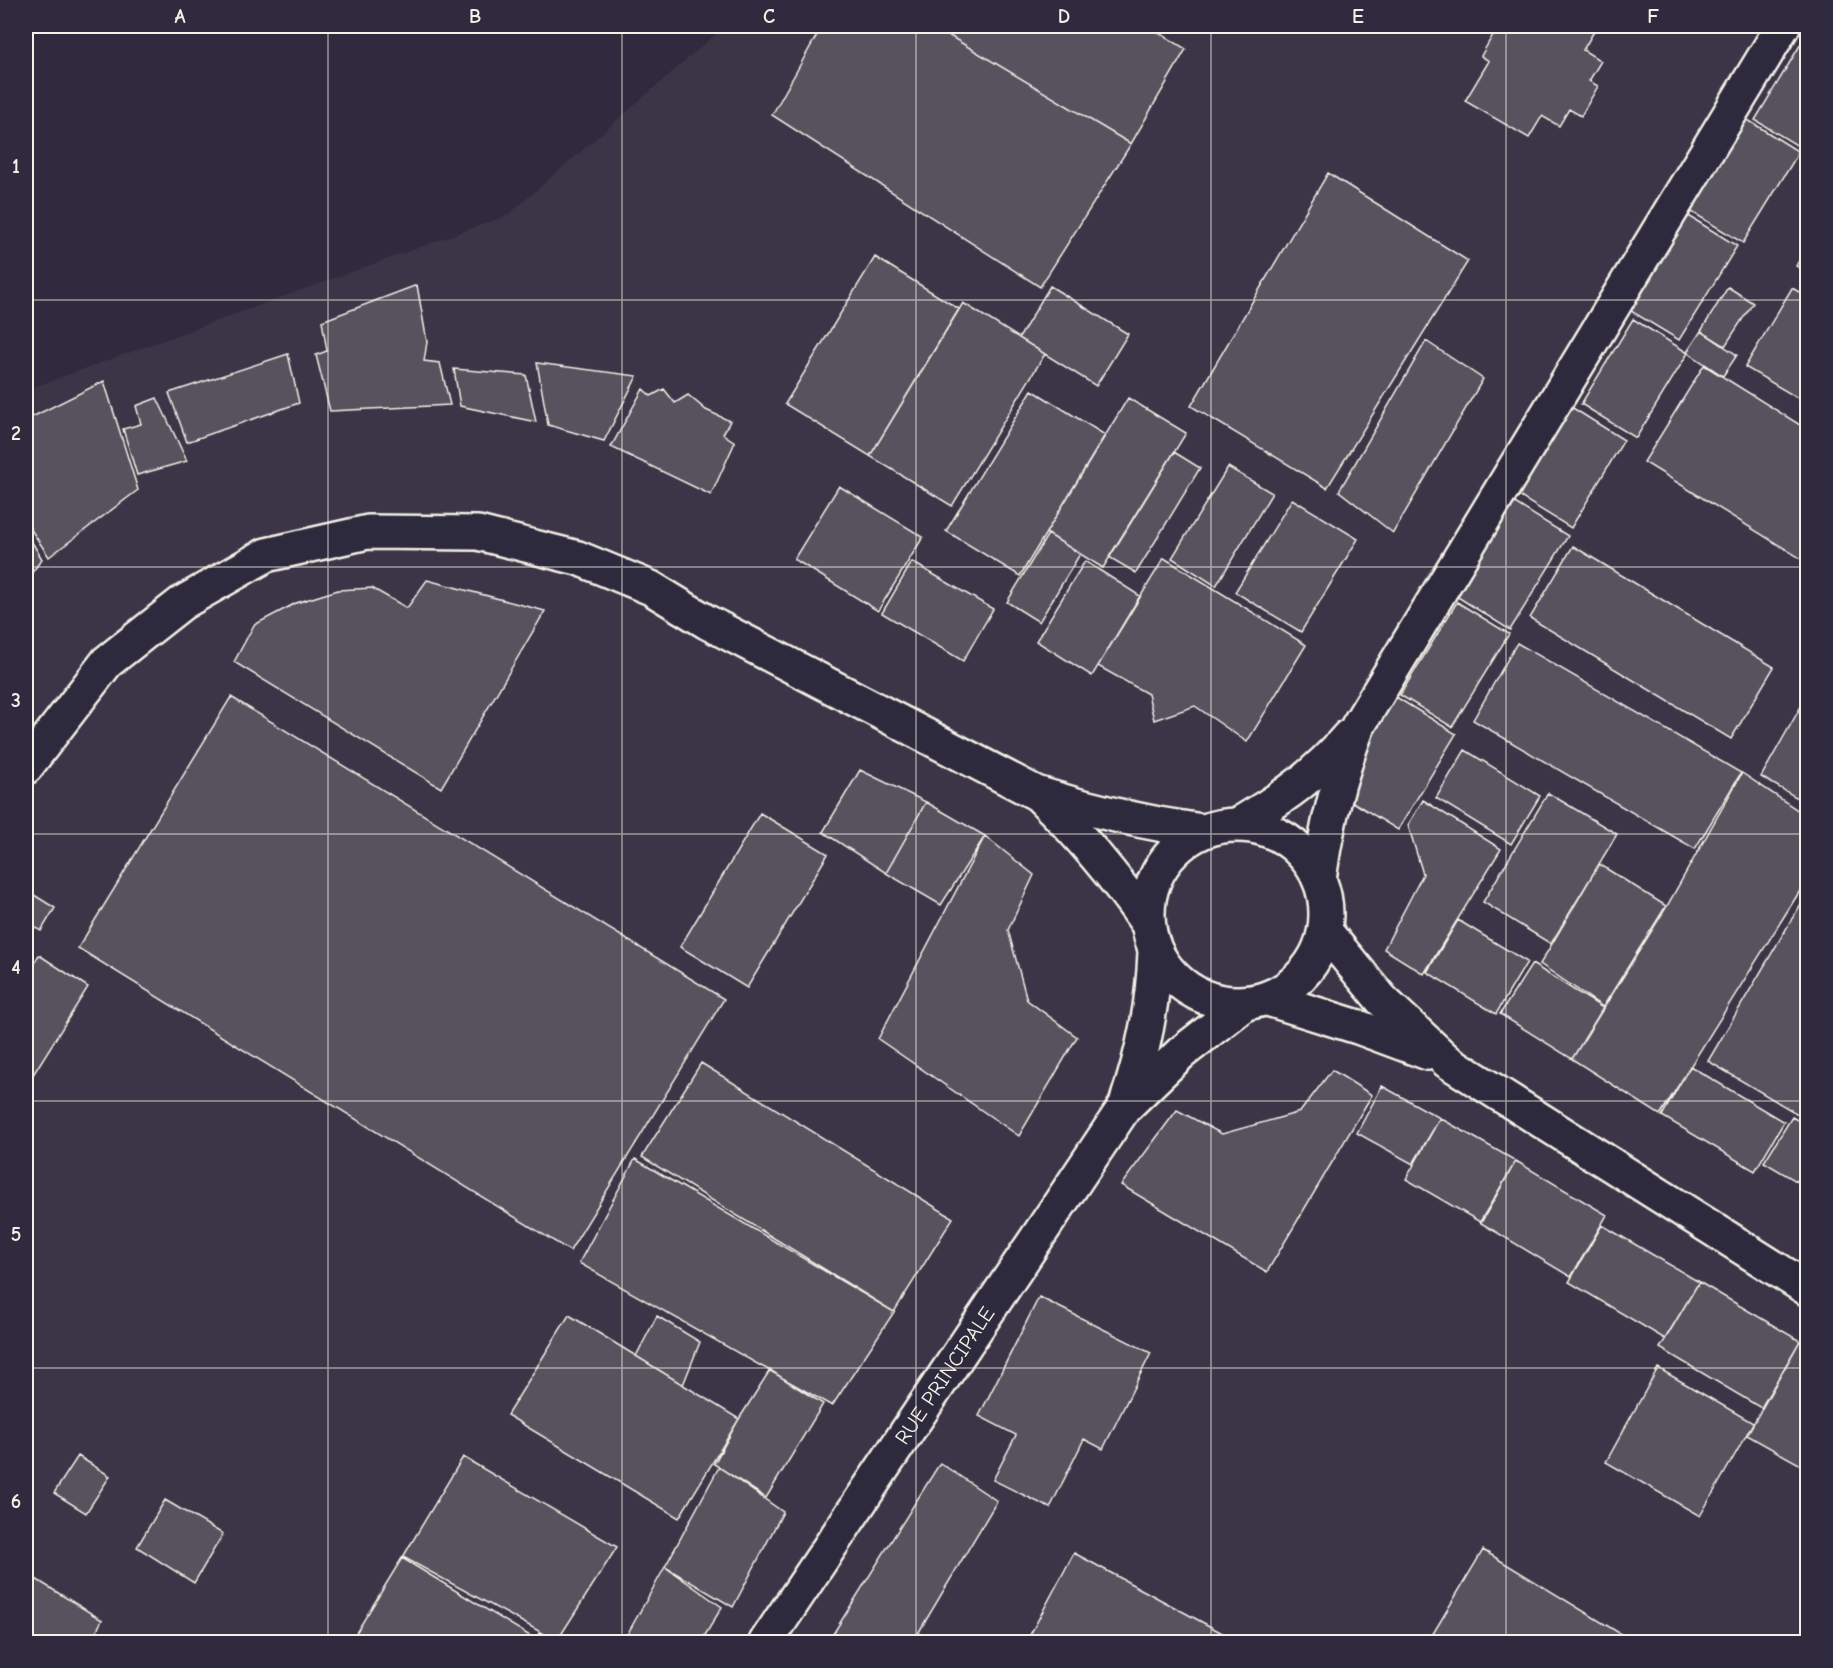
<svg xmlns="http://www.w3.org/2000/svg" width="1833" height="1668" font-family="'Comic Neue',sans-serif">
<rect width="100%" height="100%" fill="#2f2a3d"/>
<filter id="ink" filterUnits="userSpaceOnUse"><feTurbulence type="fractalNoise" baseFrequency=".0167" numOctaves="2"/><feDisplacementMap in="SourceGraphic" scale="12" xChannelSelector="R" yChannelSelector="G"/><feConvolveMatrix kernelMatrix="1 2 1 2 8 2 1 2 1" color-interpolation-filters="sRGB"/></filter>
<g filter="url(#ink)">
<path fill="#3b3647" d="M725 26H1807V1642H26V390L508 215Z"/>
<path fill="#56525f" stroke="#f4f1e8" stroke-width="1.5" d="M822 26H933L1131 144 1040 287 772 115Z
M933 26H1148L1186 49 1131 144Z
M1498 26 1510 29 1512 26H1593L1596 28 1583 50 1601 61 1589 81 1598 86 1581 116 1569 109 1559 126 1542 116 1529 138 1465 101 1489 61 1481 56Z
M1808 32V152L1755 120Z
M1743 117 1799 152 1743 243 1687 209Z
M1328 173 1468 261 1327 488 1191 406Z
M1684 213 1737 246 1679 340 1626 308Z
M1808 245V273L1796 266Z
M875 257 959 309 870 456 785 404Z
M417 285 427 342 424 361 440 363 450 405 330 411 316 355 327 351 322 321Z
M1050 286 1128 334 1096 386 1019 338Z
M1728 287 1753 303 1725 346 1701 331Z
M1792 288 1808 297V404L1745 367Z
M963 303 1045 354 952 506 870 456Z
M1633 319 1688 353 1636 438 1581 404Z
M1701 331 1737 355 1723 376 1687 352Z
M1426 341 1483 379 1393 533 1339 491Z
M288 354 299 403 187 442 169 393Z
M537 363 637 376 604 441 548 425Z
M1704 365 1808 430V563L1644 462Z
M454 369 526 375 536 422 460 406Z
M104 381 138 490 49 557 26 522V420Z
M643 389 651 396 664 389 675 403 688 395 706 410 730 421 723 434 735 442 711 495 611 447Z
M1032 390 1105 435 1020 576 946 531Z
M157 398 187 461 137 475 123 429 141 424 136 406Z
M1128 398 1186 433 1103 568 1046 533Z
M1568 405 1624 440 1571 528 1514 493Z
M1174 452 1200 468 1136 573 1109 557Z
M1228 467 1272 493 1216 586 1172 558Z
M839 486 923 537 878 611 794 559Z
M1292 499 1358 539 1301 632 1235 592Z
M1510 500 1568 536 1510 630 1453 594Z
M26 532 42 559 26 581Z
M1048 534 1080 554 1039 622 1007 602Z
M1573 546 1774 667 1731 739 1530 618Z
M1164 558 1306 645 1247 742 1195 706 1154 720 1148 694 1098 666Z
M1085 561 1140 596 1092 676 1036 641Z
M912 562 993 609 963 661 882 613Z
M427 580 545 611 441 788 234 662 254 625 296 603 338 590 372 588 407 608Z
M1457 602 1509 634 1452 727 1400 695Z
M1517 643 1741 773 1695 849 1473 720Z
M1808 694V804L1761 777Z
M231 697 724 999 570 1251 78 948Z
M1396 697 1456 734 1398 830 1338 793Z
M1465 750 1540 796 1511 844 1436 798Z
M860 770 926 802 886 873 823 832Z
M1742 773 1808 817V878L1660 1115 1572 1059 1667 906Z
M1548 793 1617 834 1551 944 1483 902Z
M1423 800 1501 849 1424 974 1384 949 1423 874 1408 825Z
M926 802 985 836 941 905 886 873Z
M760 813 828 854 747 988 680 947Z
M985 836 1034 875 1008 930 1027 1000 1077 1037 1019 1136 878 1039Z
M1599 864 1666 906 1603 1007 1540 964Z
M26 890 55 908 41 931 26 922Z
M1808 892V1105L1801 1116 1708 1061Z
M1458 920 1527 962 1496 1014 1427 972Z
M39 955 88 987 31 1078 26 1075V976Z
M1532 964 1603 1008 1572 1059 1500 1014Z
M701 1063 953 1218 894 1312 642 1157Z
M1690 1066 1784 1122 1755 1171 1662 1116Z
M1332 1070 1372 1095 1267 1272 1121 1185 1177 1110 1222 1134 1300 1112Z
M1382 1086 1440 1118 1413 1164 1357 1133Z
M1792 1117 1808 1126V1188L1764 1162Z
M1440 1118 1516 1161 1480 1222 1406 1179Z
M635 1159 894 1312 832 1406 579 1263Z
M1516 1161 1607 1215 1571 1277 1481 1223Z
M1602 1225 1699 1282 1665 1339 1569 1282Z
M1699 1282 1800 1341 1761 1408 1660 1348Z
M1039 1297 1151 1353 1103 1449 1084 1439 1050 1508 993 1480 1016 1435 979 1416Z
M569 1315 739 1419 679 1518 507 1415Z
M657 1316 700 1342 683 1385 636 1356Z
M1800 1341 1808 1345V1469L1747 1435Z
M1658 1368 1753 1423 1700 1516 1606 1462Z
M770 1370 823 1404 766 1498 714 1464 739 1419Z
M78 1456 110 1476 86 1513 54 1493Z
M463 1457 617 1547 557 1641 403 1557Z
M940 1463 997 1501 913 1642H828Z
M719 1467 783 1512 733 1607 665 1567Z
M165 1500 223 1534 194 1583 137 1547Z
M1483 1550 1634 1642H1428Z
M1074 1553 1239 1642H1044L1030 1635Z
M402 1558 535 1639 533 1642H354L351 1641Z
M665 1567 722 1607 701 1642H623Z
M26 1573 102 1620 91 1642H26Z
M539 1633 558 1642H534Z"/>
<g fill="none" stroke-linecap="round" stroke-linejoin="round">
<g stroke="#f4f1e8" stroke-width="38">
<g id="minor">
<path d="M26 767 107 662 182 603 266 555 368 532 478 533 578 558 651 588 707 622 1036 793C1092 811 1143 823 1202 831"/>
<path d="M1042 798C1082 837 1116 878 1148 924"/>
<path d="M1239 824C1283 798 1316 775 1349 736"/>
<circle cx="1237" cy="914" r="89"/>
<path d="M1319 879C1326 825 1339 776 1358 726L1783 26"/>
<path d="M1325 931 1382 1000 1447 1061 1808 1289"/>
<path d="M1268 999 1358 1027 1428 1053"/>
<path d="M1127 1101C1144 1050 1153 1005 1155 952"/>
<path id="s1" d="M766 1642 1124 1108 1181 1053 1244 1004"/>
</g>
</g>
<use href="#minor" stroke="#2f2a3d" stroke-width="33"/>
</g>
</g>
<path fill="none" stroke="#f4f1e8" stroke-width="1.5" stroke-opacity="0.55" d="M328 26V1642M622 26V1642M916 26V1642M1211 26V1642M1506 26V1642M26 300H1808M26 567H1808M26 834H1808M26 1101H1808M26 1368H1808"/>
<g text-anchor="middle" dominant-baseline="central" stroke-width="4.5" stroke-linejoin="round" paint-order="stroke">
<g font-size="21" fill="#f4f1e8" stroke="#2f2a3d">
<text stroke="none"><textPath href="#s1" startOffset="321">RUE PRINCIPALE</textPath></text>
</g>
</g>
<rect width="1833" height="1668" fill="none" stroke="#2f2a3d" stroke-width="66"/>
<rect x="33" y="33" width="1767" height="1602" fill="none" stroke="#f4f1e8" stroke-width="2"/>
<g font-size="20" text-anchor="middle" font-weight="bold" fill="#f4f1e8">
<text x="180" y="23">A</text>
<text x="475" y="23">B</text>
<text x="769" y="23">C</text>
<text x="1064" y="23">D</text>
<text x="1358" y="23">E</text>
<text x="1653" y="23">F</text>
<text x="16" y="173">1</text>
<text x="16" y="440">2</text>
<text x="16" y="707">3</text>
<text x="16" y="974">4</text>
<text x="16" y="1241">5</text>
<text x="16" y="1508">6</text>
</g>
</svg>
